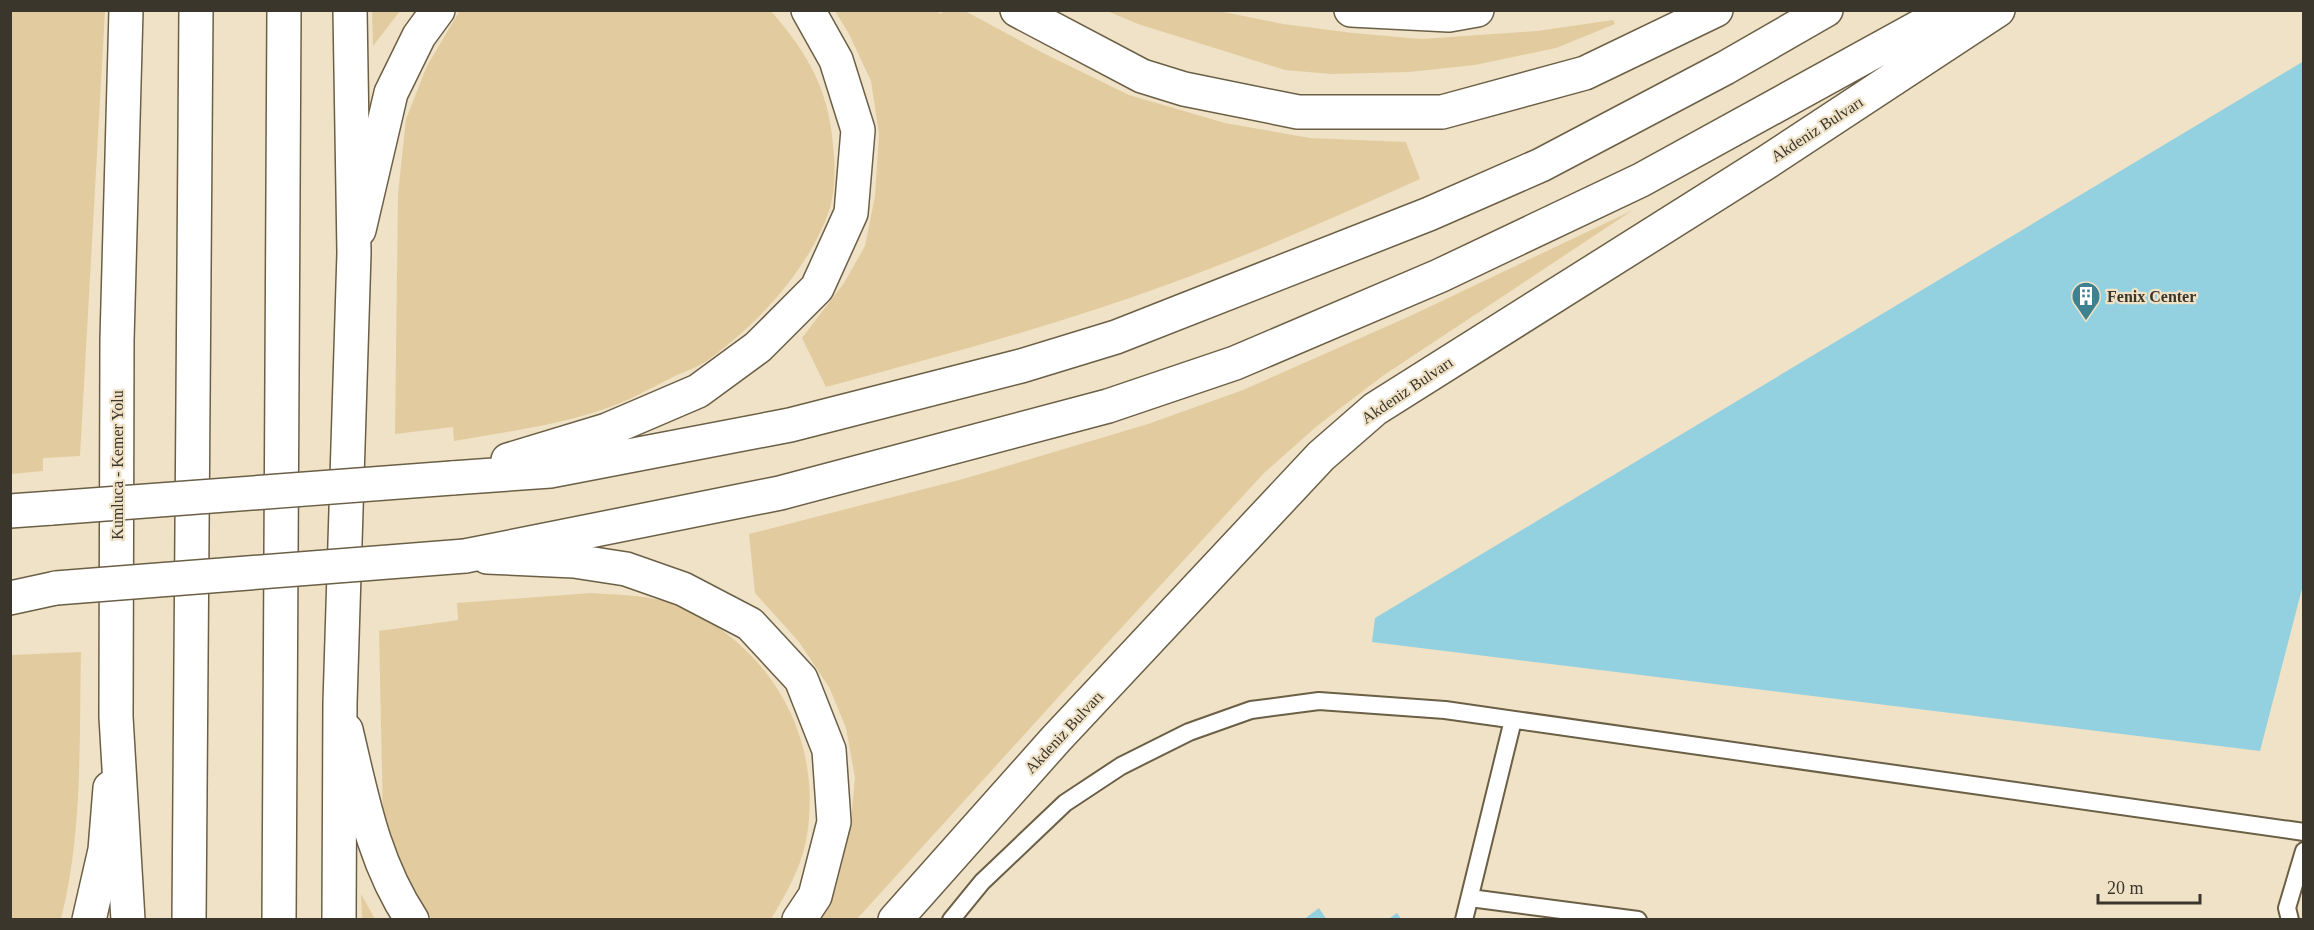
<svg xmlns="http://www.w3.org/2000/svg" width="2314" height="930" font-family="'Times New Roman',serif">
<rect width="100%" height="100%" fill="#f0e2c6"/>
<path fill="#e2cc9f" d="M11 10 105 11 80 456 43 458V471L11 474Z
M460 10 771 11C811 57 831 94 834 157 835 173 835 194 829 211 809 269 757 325 708 360 697 368 683 372 671 378 649 389 625 403 601 410 554 426 503 432 454 441L453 427 395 434 398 194 406 119 427 66Z
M935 10 941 14 943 11H965L1043 53 1129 95 1225 123 1310 138 1406 142 1420 179C1337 216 1255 253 1169 284 1057 325 941 356 826 387L802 338 844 283 865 246 875 196 879 134 871 81 849 34 835 11Z
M372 11H400L373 46Z
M1107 11H1219L1283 24 1353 33 1421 39 1537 31 1613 20 1615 24 1556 48 1475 65 1409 72 1331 74 1285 70 1138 24Z
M1633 210 1384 375 1317 426 1264 473 1100 651 857 919H821L836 887 850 830 855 778 846 728 829 687 799 642 755 593 749 534 963 479 1148 424 1243 390 1408 317Z
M591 593C619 595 651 595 677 605 771 645 825 739 806 841 800 870 786 894 771 919H432C412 887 394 855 383 819L379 631 458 620 457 603Z
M81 652C79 742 83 832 61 919H11V655Z
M361 894 375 919H362Z"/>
<path fill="#93d1e0" d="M2304 61V581L2260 751 1372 642 1375 618Z
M1319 908 1327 920H1303Z
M1397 913 1402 920H1387Z"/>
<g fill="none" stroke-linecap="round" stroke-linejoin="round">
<g stroke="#6b5f46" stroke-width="20">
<path id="service" d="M1470 898 1638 920
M951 920 982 882 1065 803 1121 766 1189 732 1251 710 1319 701 1445 710 2304 832
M1464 920 1513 720
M2290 920 2287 908 2304 851"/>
</g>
<g stroke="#6b5f46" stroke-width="36">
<path id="tertiary" d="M359 230 391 93 419 36 438 10
M508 460 607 430 698 391 758 347 817 288 851 213 858 130 836 60 808 10
M452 478 550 471 790 425 1021 366 1116 337 1429 214 1541 165 1725 68 1826 10
M10 511 52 508
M487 557 574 561 626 569 683 589 750 624 801 679 829 750 834 822 815 896 799 920
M346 730C362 797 373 861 412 920"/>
</g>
<g stroke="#6b5f46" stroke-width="36">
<path id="primary" d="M1017 10 1142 76 1184 89 1298 112H1442L1585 73 1716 10
M1351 10 1449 15 1477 10
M465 556 780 493 1108 406 1235 363 1439 276 1641 180 1950 10
M10 598 56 588
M89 920 105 850 110 788
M895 920 1056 739 1321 456 1375 409 1767 162 1998 10"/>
</g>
<g stroke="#6b5f46" stroke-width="36">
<path id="trunk" d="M126 10 117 340 116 717 128 920
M189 920 196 10
M279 920 284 10
M339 920 340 703 354 253 350 10"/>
</g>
<use href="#service" stroke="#fff" stroke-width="16"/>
<use href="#tertiary" stroke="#fff" stroke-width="33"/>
<use href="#primary" stroke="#fff" stroke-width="33"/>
<use href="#trunk" stroke="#fff" stroke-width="33"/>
<g stroke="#6b5f46" stroke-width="36" stroke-linecap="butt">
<path id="tertiary-bridge" d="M52 508 452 478"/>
</g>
<g stroke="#6b5f46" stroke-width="36" stroke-linecap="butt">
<path id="primary-bridge" d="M56 588 465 556"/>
</g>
<use href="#tertiary-bridge" stroke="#fff" stroke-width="33"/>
<use href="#primary-bridge" stroke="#fff" stroke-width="33"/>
</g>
<defs>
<g id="building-pin" transform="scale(1.5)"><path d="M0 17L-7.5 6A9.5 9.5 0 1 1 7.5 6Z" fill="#3e8191" stroke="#f0e2c6"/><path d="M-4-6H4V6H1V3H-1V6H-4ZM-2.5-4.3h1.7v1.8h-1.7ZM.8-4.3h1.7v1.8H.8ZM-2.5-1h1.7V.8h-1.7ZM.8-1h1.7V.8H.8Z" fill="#fff"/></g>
</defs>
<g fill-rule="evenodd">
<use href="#building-pin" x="2086" y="296"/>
</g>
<g text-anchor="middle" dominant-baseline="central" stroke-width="4.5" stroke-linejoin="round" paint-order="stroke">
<g font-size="16" fill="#3b362b" stroke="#f0e2c6">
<text transform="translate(1817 129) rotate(-33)">Akdeniz Bulvarı</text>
<text transform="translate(1407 390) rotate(-34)">Akdeniz Bulvarı</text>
<text transform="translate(117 465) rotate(-90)">Kumluca - Kemer Yolu</text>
<text transform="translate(1064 732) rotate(-47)">Akdeniz Bulvarı</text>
</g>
<g font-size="16" font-weight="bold" fill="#3b362b" stroke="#f0e2c6" text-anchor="start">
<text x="2107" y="296">Fenix Center</text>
</g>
</g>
<rect width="2314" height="930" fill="none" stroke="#3b362b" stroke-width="24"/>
<path d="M2098 894v9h102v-9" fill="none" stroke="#3b362b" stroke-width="3"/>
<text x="2107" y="894" font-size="18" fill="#3b362b" stroke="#f0e2c6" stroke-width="4.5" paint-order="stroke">20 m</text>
</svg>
